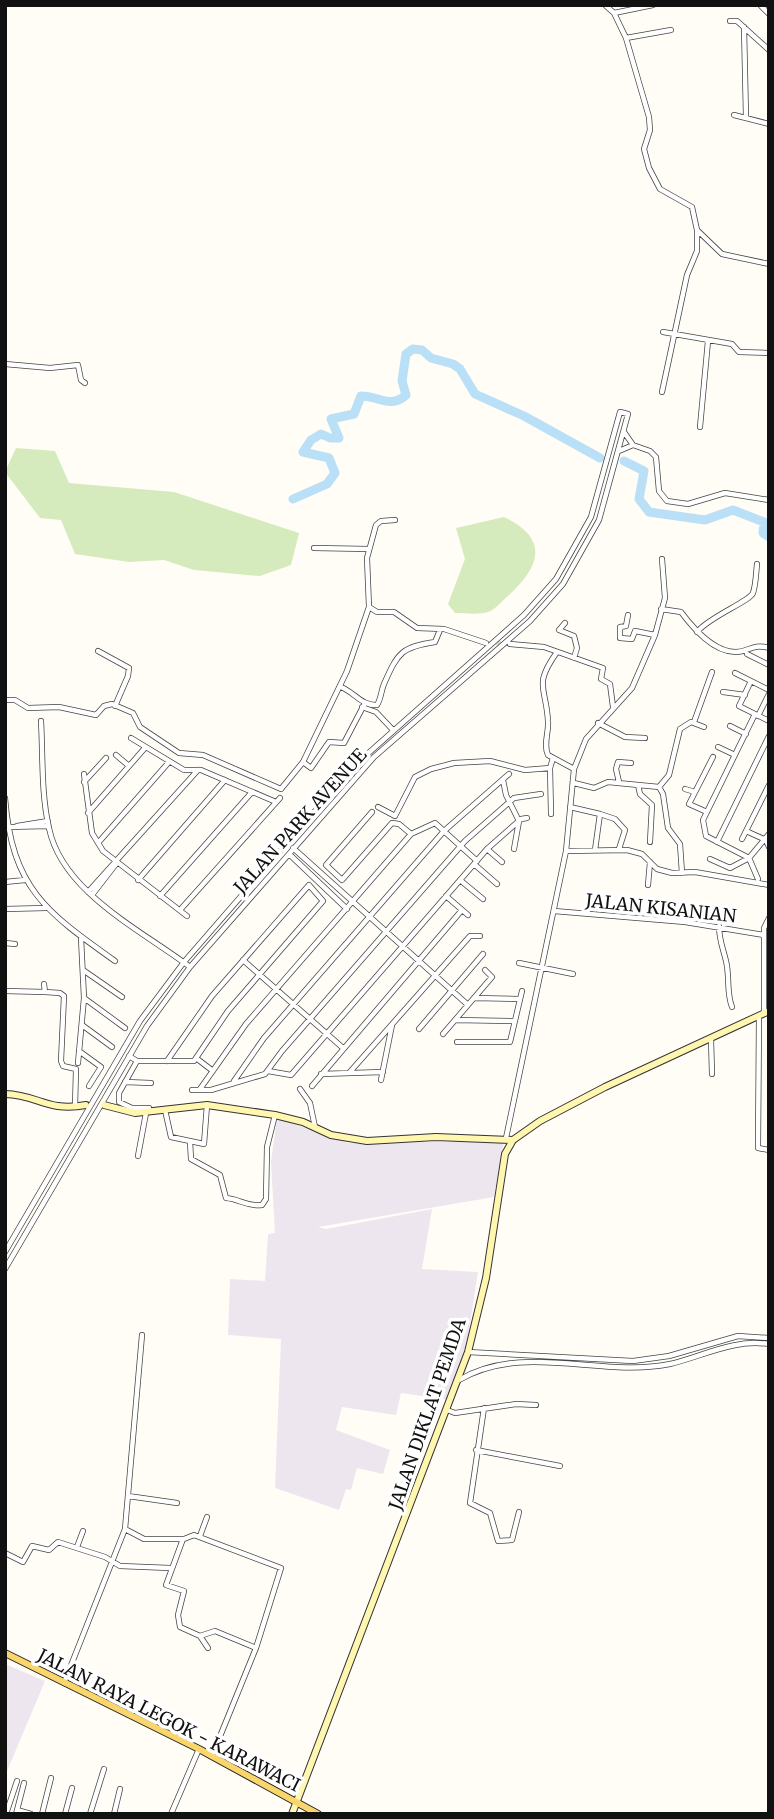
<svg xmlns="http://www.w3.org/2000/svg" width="774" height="1819" font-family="Merriweather,serif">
<rect width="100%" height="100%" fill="#fffdf5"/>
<path fill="#eee6ef" d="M277 1118 349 1143 504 1141 494 1197 318 1227 326 1229 432 1209 422 1269 478 1272 465 1356 450 1400 401 1393 396 1415 342 1407 336 1430 390 1450 383 1474 357 1468 351 1490 346 1489 339 1510 275 1488 281 1339 228 1335 230 1279 265 1281 268 1234 275 1233 271 1162Z
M5 1664 45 1681 5 1776Z"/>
<path fill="#d5ebbd" d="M16 448 55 451 69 483 174 492 299 533 291 565 260 576 194 570 164 560 129 562 75 554 61 520 40 518 5 472Z
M504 517C548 538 542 565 509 595 503 600 495 610 488 612 479 615 465 613 455 613L448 604 465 559 456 528Z"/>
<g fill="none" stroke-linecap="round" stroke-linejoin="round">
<path stroke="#b9e0f7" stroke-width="9" d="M624 461 644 471 639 499 649 512 705 520 733 510 764 522 763 533 769 537
M293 499 327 484 335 473 329 458 303 452 311 440 321 434 330 438H339L331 419 354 414 361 396C379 396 390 409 406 395L402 381 406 354 413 349 422 350 431 358 453 364 460 369 475 394 524 416 600 458"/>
<path stroke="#dbdad3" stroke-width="4.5" stroke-dasharray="4.5 2" stroke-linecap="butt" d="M490 643 510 644"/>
<g stroke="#444" stroke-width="6">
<path id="street" d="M605 5 614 13 626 38 649 117 650 130 644 149 649 168 660 189 692 207 697 230 722 254 769 264
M760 5 769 14
M614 13 653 5
M730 21H737L769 50
M744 27 746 117
M626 38 671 30
M734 115 769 124
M663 332 732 344 739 352 769 353
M5 364 50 368 78 365 81 380 85 383
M662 392 687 275 697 251V231
M700 427 708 341
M624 432 633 445 650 451 656 457 659 491 667 501 688 504 725 493 769 500
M619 451 633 445
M314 548 369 549
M369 607 377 612H394L417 628 444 629 486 643
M661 609 681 612C693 628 713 652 736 652 749 652 752 643 769 648
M628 615 626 626 620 627V638L632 639 635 631 655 635
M565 623 559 630 574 636 577 648 574 658
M697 632C710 616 749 602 753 593 756 584 756 573 757 564
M510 644 544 647 603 668 601 679 610 684 613 707
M98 651 129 668 128 676 115 706
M557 652C533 686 546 686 548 721 549 733 543 744 548 755L574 769
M747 654 769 665
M735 673 769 690
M751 681 739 706 769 721
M341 687C354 692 362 706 377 705 381 699 381 691 384 684 398 652 402 647 435 642L440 630
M723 692 745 695
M5 700H15L28 708 59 707 96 715 104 706 112 704 133 713 140 727 179 753 203 755 281 789 303 762 347 671 369 607 367 558 376 525 381 521 395 520
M362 707 376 712 393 730
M755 714 703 820 706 836 749 858 758 879
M758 716 769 694
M41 721C43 755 41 794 49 828 62 892 141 930 190 967
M694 722 712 672
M598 723 625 737 645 738
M730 726 746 734
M131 738 184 770H201L276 802
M718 747 735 755
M116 755 129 766
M303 762 311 768 329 742 344 743 365 703
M550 768 551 814
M84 774 92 833 103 851 187 916
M503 780 506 795 519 821 514 849
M84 782 106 758
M619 782 616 769 618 762 631 763
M574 783 594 788 608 782 659 787 663 794 668 828 680 844 682 873
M638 785 640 794 652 805 650 842
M659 787 669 775 680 729 691 722 704 727
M685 789 695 792
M5 798C12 888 46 912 115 961
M378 807 395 816 415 777 431 769 454 763 490 761 525 770 550 768 553 758
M570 807 600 814 595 850
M372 812 326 865 342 880 392 823 399 824 411 834
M707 812 689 804 713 757
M88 813 144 749
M600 814 615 819 625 830 619 849
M17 826 48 821
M7 827 48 826
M746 831 766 840 769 847
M411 834 435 823 477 861
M742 839 769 785
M717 842 769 736
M98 843 169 762
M293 848 468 1005
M487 849 502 862
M566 851 627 850 642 854 657 869 672 873 695 872 769 885
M289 854 347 909
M710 859 730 868 749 858 769 834
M474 864 497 884
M138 880 225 780
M460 880 483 899
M5 882 25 880
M648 885 650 862
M88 892 198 770
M92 895 116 864
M160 896 252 792
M446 896 468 915
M5 909 46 908
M180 910 280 798
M554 911 685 922 764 935
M719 926C719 940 723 948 726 961 730 977 726 991 732 1007
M5 943 15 944
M243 960 343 1048
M519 963 573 974
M83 970 122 997
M44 984 45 992 60 993 64 996 61 1061 63 1066 76 1069 75 1107
M5 991 45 992
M84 998 125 1028
M474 998 520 999
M764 1014V928L769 918
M759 1016 758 1148 769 1150
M455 1020 515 1021
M82 1025 112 1047
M419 1029 483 954
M443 1034 492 977 485 970
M711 1039 712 1074
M457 1042H510L522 991
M79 1051 101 1067 89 1086
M129 1056 137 1061H194L196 1058
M196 1058 213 1071
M137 1061 119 1093V1102L132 1108H149
M167 1061 212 996 309 885 323 901 228 1011 196 1058
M78 1063 84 998 81 938
M268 1071 291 1075 487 849 521 819 527 818
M349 1073 470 936H480
M321 1074 383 1072
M381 1080 392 1025
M234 1081 264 1038 444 831 509 774
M125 1082 151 1083
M312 1086 462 910
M200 1089 246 1024 411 834
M300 1089 310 1103 315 1127
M192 1090H211L265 1074 282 1051 465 841 514 798 541 794
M165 1110 171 1137 204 1144 207 1105
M506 1138 566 851 574 769 586 739 632 688 655 635 665 598 662 559
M190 1142 191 1159 220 1175 226 1198C240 1199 247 1207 262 1205L266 1199 267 1147 275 1115
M138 1156 146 1113
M5 1252 140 1021 184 962 355 765 524 615 556 579 591 517 620 412 628 414 599 520 563 584 530 621 374 757 190 967 147 1026 5 1269
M468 1352 633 1361 669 1356 738 1336 769 1338
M459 1380C523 1342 601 1378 670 1364 704 1356 732 1339 769 1344
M484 1408 470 1503 490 1513 498 1541 512 1540 519 1512
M447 1410 455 1413 516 1404 536 1405
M476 1450 560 1466
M128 1496 177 1503
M125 1529 144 1539H184L194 1535 281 1568 256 1648 212 1756
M200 1536 207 1517
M183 1539 166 1585 184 1591 178 1615 180 1627 200 1636
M77 1547 83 1531
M5 1553 23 1562 32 1546 49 1550 58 1542 105 1557 120 1566 170 1568
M208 1648 200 1636 215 1631 256 1648
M64 1683 125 1529 142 1335
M17 1810 31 1814
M6 1814 17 1781
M16 1814 24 1783
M42 1814 51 1778
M65 1814 72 1788
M90 1814 104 1769
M114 1814 120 1789
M171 1814 199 1749"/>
</g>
<g stroke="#333" stroke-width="8">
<path id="secondary" d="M5 1094C39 1095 46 1112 86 1105
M104 1105 135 1113 207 1105 275 1115 303 1122 331 1135 367 1141 436 1137 513 1140
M292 1814 468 1352 486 1278 505 1154 513 1140 540 1121 605 1087 769 1011"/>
</g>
<g stroke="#222" stroke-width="8">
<path id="primary" d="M5 1653 199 1749 318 1814"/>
</g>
<use href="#street" stroke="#fff" stroke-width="4.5"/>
<use href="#secondary" stroke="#fff6b0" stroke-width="6"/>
<use href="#primary" stroke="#f9d66b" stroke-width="6"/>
</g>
<g text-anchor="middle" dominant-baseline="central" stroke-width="7" stroke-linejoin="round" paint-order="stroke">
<g font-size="18" fill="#111" stroke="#fff">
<text transform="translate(300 821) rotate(-48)">JALAN PARK AVENUE</text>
<text transform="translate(661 908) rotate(6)">JALAN KISANIAN</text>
<text transform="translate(427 1414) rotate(-71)">JALAN DIKLAT PEMDA</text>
<text transform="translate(169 1720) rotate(27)">JALAN RAYA LEGOK - KARAWACI</text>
</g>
</g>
<rect width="774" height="1819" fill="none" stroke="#111111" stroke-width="14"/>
</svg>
